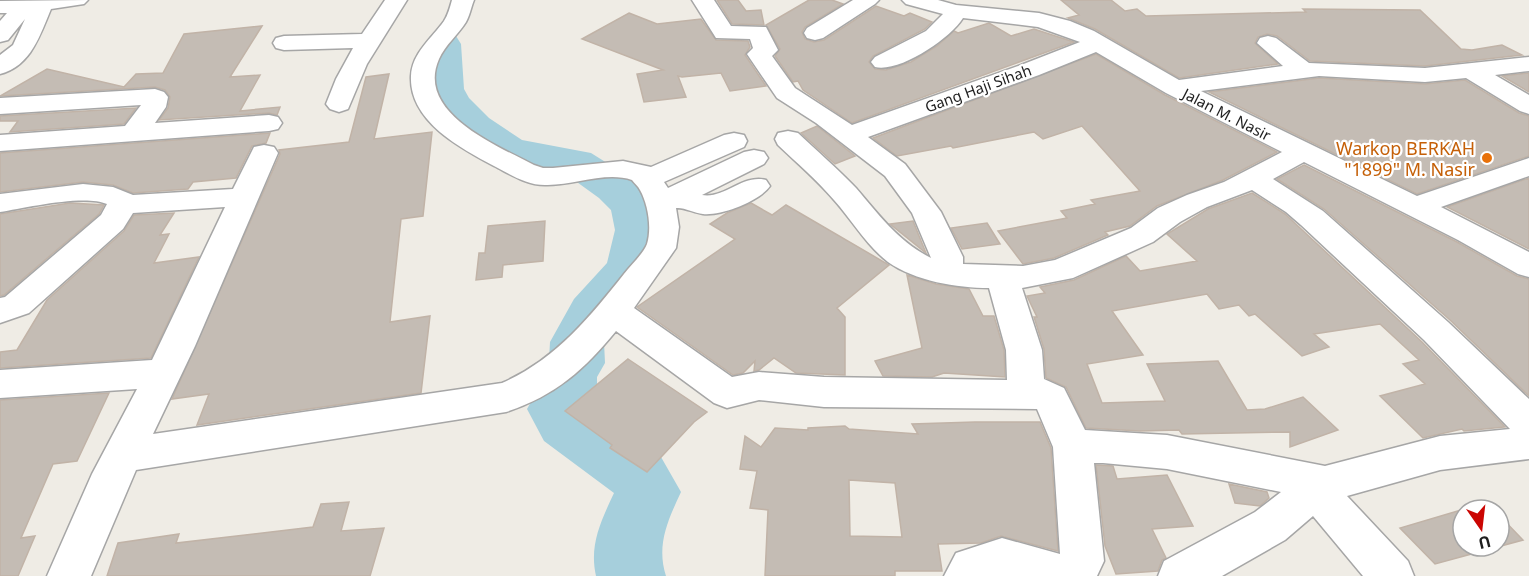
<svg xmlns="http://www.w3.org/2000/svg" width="1529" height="576" font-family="'Noto Sans',sans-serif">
<rect width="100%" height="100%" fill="#efece5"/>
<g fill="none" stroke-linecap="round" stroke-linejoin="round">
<path fill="#a6cfdc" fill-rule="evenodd" d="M443 33 456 36 461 44 464 89 469 98 489 118 522 140 591 153 631 178 649 196 656 206 663 230 655 268 614 322 604 342 605 363 597 377V389L587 407 661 457 681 492C668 520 656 545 666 576H596C589 545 601 521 614 493L544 441 527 409 540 386 541 376 549 360 550 342 574 299 607 263 615 230 611 210 599 198 563 172 494 159 461 136 438 111 426 89 425 44 430 36Z"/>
</g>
<path fill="#c4bcb4" stroke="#c1b3a7" stroke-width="1.5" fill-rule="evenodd" d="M717 0H738L746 11 761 10 764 25 732 24Z
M809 0H832L843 4 805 27 802 32 805 39 814 42 824 40 876 6 904 16 910 13 932 22 925 29 873 56 869 62 875 69 886 70 911 62 937 46 954 31 958 33 989 23 1011 36 1034 29 1074 42 852 123 803 90 798 81 793 82 775 56 780 49 766 25Z
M1061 0H1111L1125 11 1137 9 1146 16 1306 12 1303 9 1420 10 1461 49 1472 50 1502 45 1522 55 1425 66 1310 61 1277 36 1267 34 1258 37 1255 43 1278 64 1179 78 1095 29 1068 18 1079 15Z
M629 13 657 24 701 19 716 40 748 41 750 47 745 55 766 86 730 91 721 73 682 77 678 76 686 97 644 102 637 74 663 70 582 39Z
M262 26 230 77 260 75 240 111 280 107 277 115 269 113 159 120 168 108 170 97 165 90 155 87 0 96 47 69 124 87 136 74 163 73 184 34Z
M1096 54 1165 95 1277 152 1223 180 1157 206 1130 226 1105 232 1108 235 1054 258 1023 264 998 231 1067 218 1061 211 1095 204 1091 200 1140 191 1082 126 1043 139 1034 132 953 148 951 146 897 156 873 138Z
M1529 73V92L1502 76Z
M389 74 374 139 432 132 423 216 401 219 390 322 430 316 421 393 197 425 209 394 172 399 280 154 279 150 349 142 366 77Z
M1319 78 1425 84 1465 80 1519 113 1529 116V156L1417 194 1209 92Z
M136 108 124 124 10 132 18 121H0V116Z
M817 126 855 156 835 164 801 133Z
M270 133 266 143 252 146 236 178 193 182 188 189 133 193 113 185 83 182 0 192V153Z
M1304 165 1457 242 1517 276 1529 279V396L1450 320 1324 209 1277 179Z
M1529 178V249L1447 207Z
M1252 193 1285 214 1299 227 1422 342 1505 427 1464 431 1462 429 1423 438 1380 396 1425 384 1403 364 1419 360 1380 324 1314 334 1329 347 1302 356 1255 314 1249 316 1239 305 1219 309 1207 294 1112 311 1143 355 1087 364 1102 403 1165 401 1147 364 1218 361 1247 410 1265 409 1303 397 1338 430 1290 447V432L1182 434 1179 430 1140 431 1086 428 1066 387 1046 378 1044 349 1034 317H1037L1027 296 1045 293 1040 287 1074 280 1126 256 1140 271 1197 261 1167 234 1208 209Z
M70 203 104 205 99 214 4 295 0 296V214Z
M751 203 772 215 786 205 889 265 837 308 845 317V375L796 373 774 358 759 370 754 371 755 361 743 373 733 375 637 307 735 239 710 224 727 213Z
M174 213 160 235 169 234 154 263 199 257 151 358 0 368V352L17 350 47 300 124 231 134 215Z
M545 221 543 261 503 265 502 277 476 280 479 253H485L488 226Z
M913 221 926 253 890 224Z
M987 223 1000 244 962 249 951 228Z
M907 275 936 284 969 289 983 316H994L1004 350 1005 377 944 373 932 377 883 376 875 361 922 348Z
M628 359 707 412 694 422 647 472 610 448 612 445 565 411Z
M109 393 77 461 53 464 21 538 35 536 18 576H0V400Z
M975 422H1040L1051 448 1058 551 1001 536 981 543 938 544 942 571H895V576H765L768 510 750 508 757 471 740 469 745 436 761 447 775 428 808 430V428L845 426 849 429 918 434 912 424ZM849 480 895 483 902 537 850 536Z
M1096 465 1113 466 1117 479 1167 475 1193 526 1152 529 1166 558 1162 560 1158 571 1116 574 1105 546Z
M1229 484 1267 492 1269 498 1260 506 1235 503Z
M349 502 341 531 384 528 370 576H107L118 543 179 534 176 543 313 527 321 504Z
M1461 510 1463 546H1499V515L1523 540 1435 564 1400 528Z"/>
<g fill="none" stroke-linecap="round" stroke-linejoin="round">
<g stroke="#a6a6a6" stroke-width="3">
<path id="minor" d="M88 0 84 4 51 9C40 35 31 66 0 74V55L13 45 25 19 8 40 0 42V21L7 13H0V1Z
M385 0H407L367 64 348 109 339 112 330 109 326 104 336 79 353 48 284 50 276 48 273 43 276 38 284 36 362 34Z
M452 0H474C471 7 470 15 466 22 458 35 445 45 439 59 415 113 498 146 534 165L543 168H553L623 161 651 167 724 135 734 133 744 135 747 141 744 147 664 182 668 188 744 152 754 150 764 152 768 158 764 164 702 195C725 199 742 174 766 180L770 186C760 201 721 216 703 214 694 213 684 207 676 208L679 227 676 248 634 308 732 377 759 372 824 377 1007 380 1006 350 989 288C957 288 915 281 888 262 866 245 852 220 834 200 817 180 797 163 778 145L775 139 778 133 788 131 798 133C817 151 838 169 856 188 879 215 899 242 931 258L912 213 885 176 816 123 777 98 747 54 753 48 750 39 716 38 692 0H714L731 26 766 27 778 50 772 56 795 88 852 125 1021 65 1080 42 1038 27 963 18C950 39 899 73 875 67L871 62 875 57 926 31 943 14 906 4 902 0H938L956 5 1039 13 1070 21 1094 31 1179 80 1283 66 1257 43 1260 38 1268 36 1276 38 1309 63 1425 68 1529 57V71L1495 75 1529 95V114L1520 111 1466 78 1425 82 1319 76 1201 91 1417 196 1529 158V176L1441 207 1529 252V277L1518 274 1458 240 1304 162 1273 179 1323 211 1448 322 1529 399V459L1440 470 1347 496 1408 561 1414 576H1363L1313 516 1285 540 1222 576H1158L1164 561 1255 512 1281 492 1167 469 1103 463H1094L1104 561 1097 576H944L956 553 1002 538 1060 554 1053 447 1037 409 824 407 759 400 727 408 714 403 616 331C584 370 555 396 506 412L136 470 91 576H47L92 474 137 389 0 398V370L152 360 225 207 133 213 123 229 29 313 0 323V298L5 297 101 215 107 204C84 194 25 208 0 212V194L83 184 113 187 133 195 233 189 254 147 264 145 274 147 278 153 195 346 153 434 502 383C555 360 589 318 624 274 631 265 643 254 647 244 652 228 648 204 640 190 638 186 635 184 632 180 605 171 573 186 545 185 526 185 510 174 494 166 460 148 409 121 411 76 412 53 432 38 444 21 448 15 450 7 452 0ZM1096 52 1166 93 1282 152 1224 182 1187 195 1158 208 1131 228 1055 260 1023 266 963 264V257L941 212 905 164 868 137 1039 75ZM1252 190 1286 212 1301 225 1424 340 1510 429 1440 436 1325 466 1167 435 1085 430 1064 388 1044 379 1042 350 1022 288 1073 278 1153 242 1180 222 1207 207Z
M853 0H879L875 4 823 38 815 40 807 38 804 33 807 28Z
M155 89 164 92 168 97 166 107 155 123 269 115 278 117 282 123 278 129 269 131 0 151V135L125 126 141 105 0 114V98Z"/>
</g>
<use href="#minor" fill="#fff" fill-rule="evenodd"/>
</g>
<circle fill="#e8710a" stroke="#fff" stroke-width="2" cx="1487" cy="158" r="6"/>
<g text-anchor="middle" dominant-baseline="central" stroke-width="4.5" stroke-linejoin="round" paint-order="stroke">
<g font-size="15" fill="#1f1f1f" stroke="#fff">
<text transform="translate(978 88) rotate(-20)">Gang Haji Sihah</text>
<text transform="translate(1227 114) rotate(27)">Jalan M. Nasir</text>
</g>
<g font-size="18" fill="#c56008" stroke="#fff" text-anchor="end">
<text x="1475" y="148">Warkop BERKAH<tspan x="1475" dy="21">"1899" M. Nasir</tspan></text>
</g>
</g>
<g transform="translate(1481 528) rotate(166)"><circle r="28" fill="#ffffff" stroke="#a5a5a5" stroke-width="1.5"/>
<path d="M0-4.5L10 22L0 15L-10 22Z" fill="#cb0502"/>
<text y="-9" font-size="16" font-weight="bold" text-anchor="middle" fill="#1f1f1f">U</text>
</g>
</svg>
